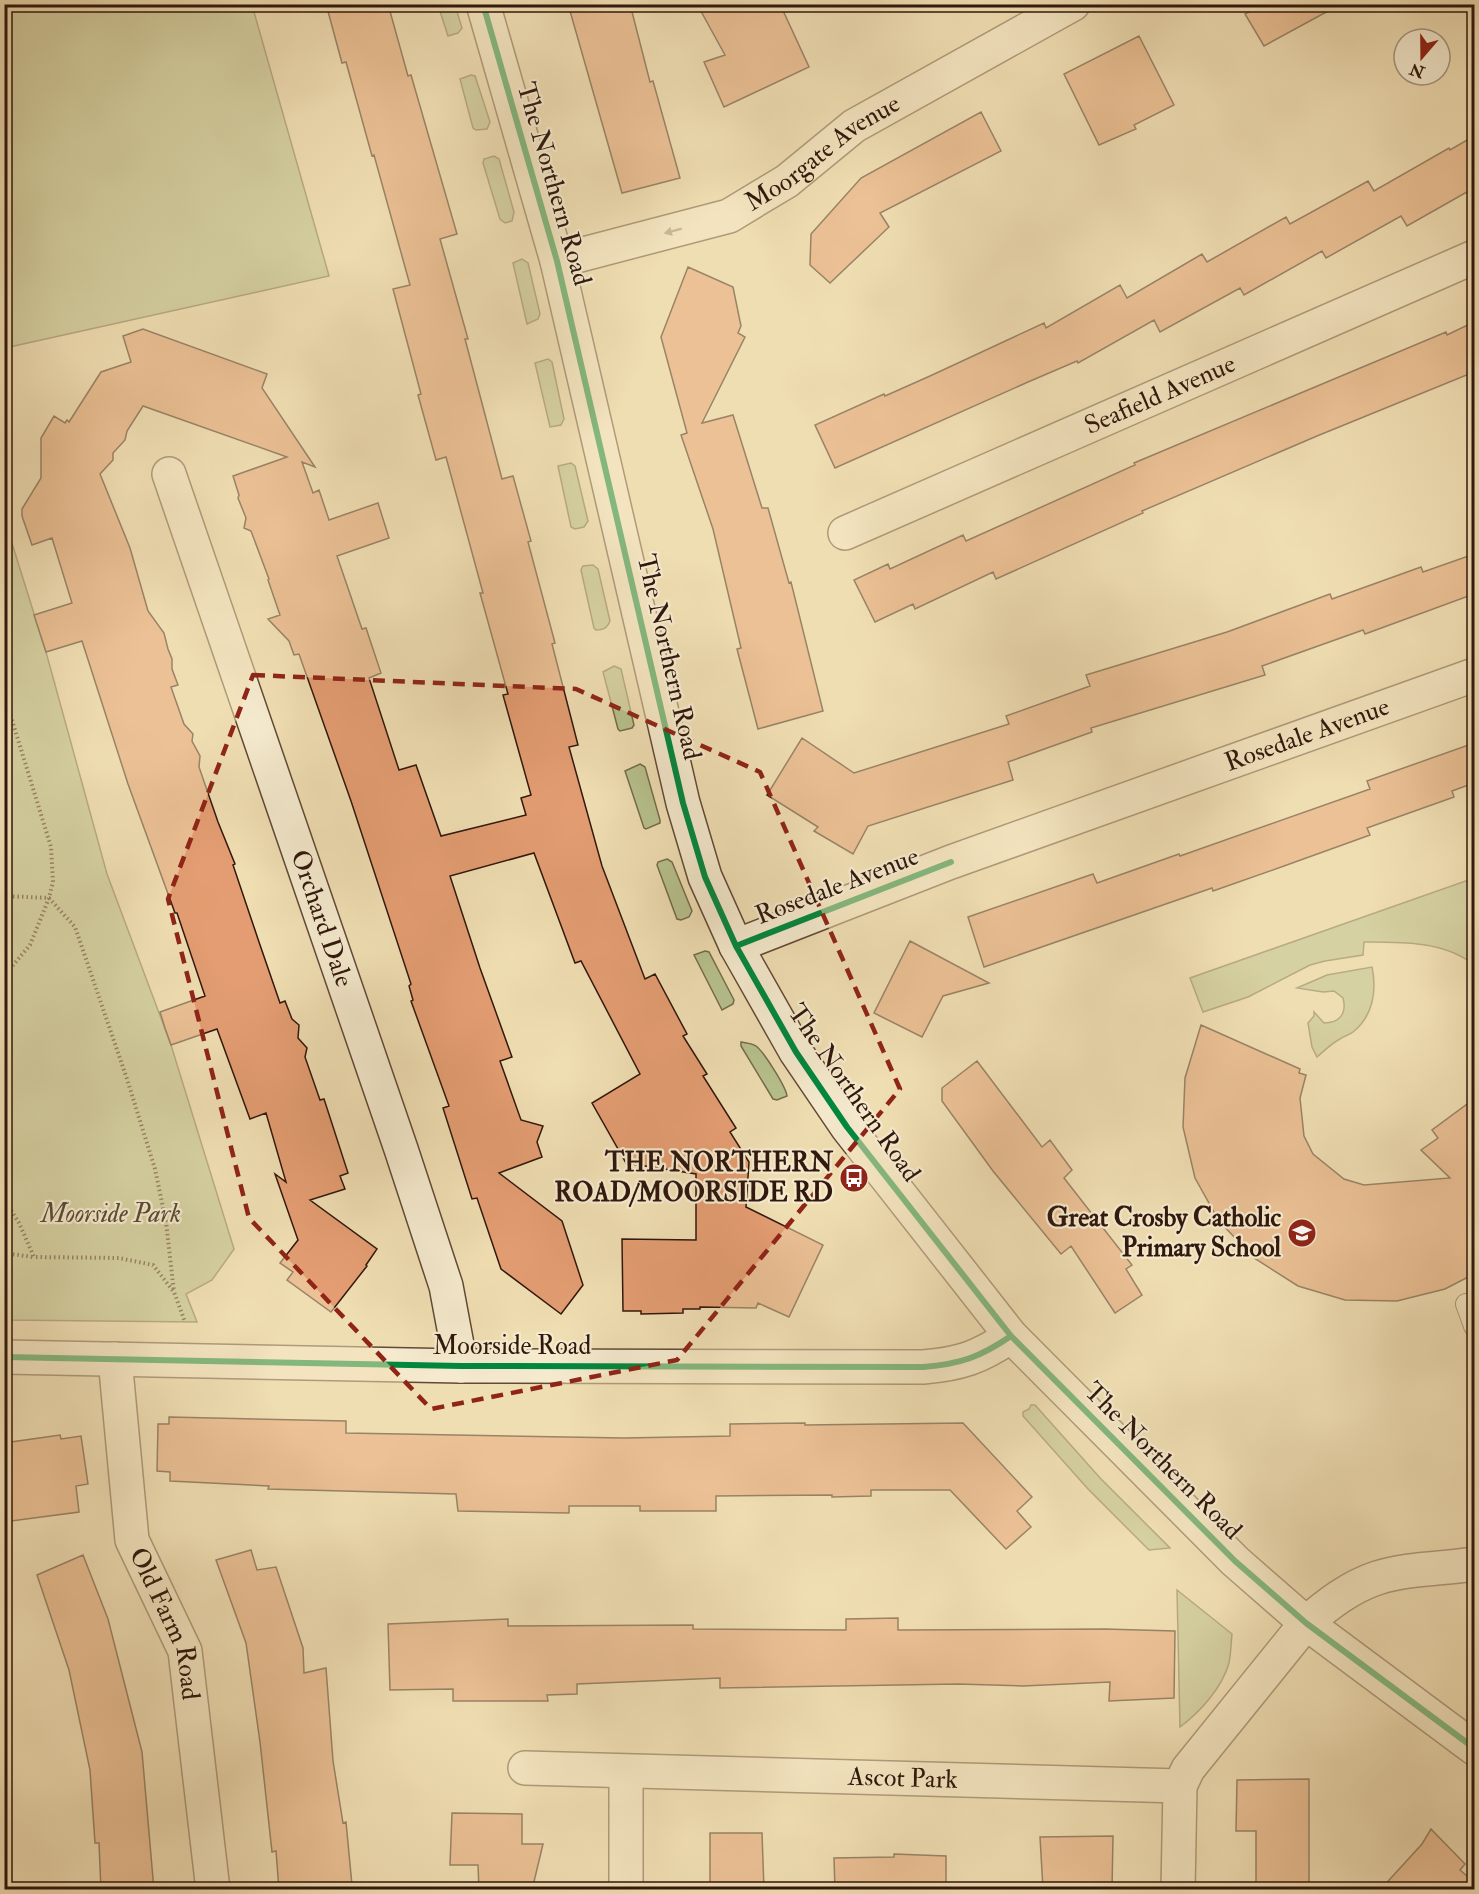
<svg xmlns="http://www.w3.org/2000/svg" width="1479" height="1894" font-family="'IM FELL Double Pica',serif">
<rect width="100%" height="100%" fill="#f0deb3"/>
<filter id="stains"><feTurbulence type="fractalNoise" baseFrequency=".00333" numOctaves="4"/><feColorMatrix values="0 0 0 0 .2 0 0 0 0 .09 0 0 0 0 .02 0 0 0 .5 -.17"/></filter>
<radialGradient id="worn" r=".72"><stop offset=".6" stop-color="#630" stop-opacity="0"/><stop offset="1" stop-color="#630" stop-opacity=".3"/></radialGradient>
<path fill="#b7c28e" stroke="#746c4e" stroke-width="1.5" d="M4 5H252L329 276 5 348Z
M438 5H455L462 28 458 33 448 36Z
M471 75 475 76 490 122 487 129 476 130 473 128 460 79Z
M494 156 499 159 514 212 512 221 505 223 500 219 483 163 484 159Z
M522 259 528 263 540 314 538 319 527 324 513 263Z
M548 359 552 362 564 419 561 425 550 427 535 363Z
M571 463 575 466 588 521 584 527 575 529 571 527 558 466Z
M5 521 46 652 107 874 171 1045 234 1249 212 1280 186 1294 197 1322 5 1320Z
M593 565 598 569 610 621C607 628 604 630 596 630L594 628 581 570 583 566Z
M614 666 621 669 634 725 632 728 620 731 618 729 603 672Z
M640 764 645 767 660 820V823L646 829 644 828 625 771Z
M667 859 672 862 692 911 689 917 681 920 677 919 657 865 658 862Z
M1474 878V965C1444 941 1401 942 1364 942L1363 955 1325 961 1310 965 1248 997 1203 1012 1190 978Z
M705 951 709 952 734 1000 733 1004 722 1010 694 955Z
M1372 967C1377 991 1373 1016 1353 1032 1349 1035 1344 1036 1340 1039 1332 1043 1324 1051 1317 1057L1312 1047 1308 1023 1314 1016V1012L1324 1023C1340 1023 1347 1013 1343 998L1334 991 1323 992 1297 988 1327 975Z
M741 1042C746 1043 752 1043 756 1046 764 1052 786 1087 787 1096L777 1100 773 1099 741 1046Z
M1031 1405H1035L1101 1479 1170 1548 1149 1550 1088 1489 1023 1416V1412L1029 1409Z
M1177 1590 1232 1634C1231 1643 1231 1653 1229 1663 1222 1688 1200 1712 1180 1727Z"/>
<path fill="#e49d72" stroke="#30170d" stroke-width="1.5" d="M326 4H388L408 76 411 75 457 234 440 239 468 339H465L502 479 513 476 531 541 528 542 555 643 552 644 578 745 569 747 602 866 645 979 655 974 687 1034 683 1036 707 1074 703 1076 736 1128 730 1132 749 1162 746 1207 823 1245 789 1317 758 1303 756 1308 700 1307V1309H683V1313L641 1314V1311H623L622 1239 696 1240V1174L626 1163 592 1103 640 1074 581 961 575 963 534 853 450 876 480 968 512 1057 500 1061 521 1120 543 1126 537 1142 542 1157 499 1173 562 1221 583 1285 561 1314 501 1269 477 1198 472 1199 443 1108 449 1106 411 1001 413 1000 409 986 411 984 351 801 299 654 294 655 289 641 268 619 280 615 268 580 269 579 251 531 244 528 246 518 238 498 239 495 233 476 287 457 143 406 127 431 125 440 113 453V460L100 474 130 548 148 611 164 633 168 649 172 659V669L178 685 171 687 184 724 193 734 192 741 200 756 199 767 218 822 235 864 233 865 259 942 280 1003 285 1001 292 1019 299 1025 298 1038 307 1048 305 1057 320 1100 324 1099 348 1173 340 1176 345 1189 310 1200 377 1249 366 1265 367 1266 331 1312 287 1280 293 1272 280 1263 298 1240 275 1174 286 1182 266 1113 250 1119 217 1029 171 1045 165 1028 160 1012 205 996 177 913H175L128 784 82 641 46 652 34 615 72 603 52 538 32 545 22 516V509L41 478V438L54 416 65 423 67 420 69 422 101 372 131 362 123 336 143 329 267 374 262 388 315 467 302 462 313 493 319 490 329 520 378 503 389 538 337 556 362 629 366 628 381 673 369 678 399 770 416 765 441 836 526 815 521 798 531 795 503 695 508 694 480 593H483L446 457 436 460 418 395 421 394 393 289 410 285 374 155 372 156 346 62 342 63Z
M568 4H630L650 82 653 81 680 178 622 193Z
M697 4H780L809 67 724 107 704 62 725 55Z
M1265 4H1341L1264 46 1245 14Z
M1139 36 1174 105 1134 125 1136 129 1099 145 1064 74Z
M981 112 1001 151 880 213 889 227 830 283 810 265 811 234 861 178Z
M1474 136V188L1407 226 1401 216 1326 258 1322 251 1244 295 1240 288 1160 332 1154 320 1078 363 1077 361 1028 382 835 468 815 425 884 394 885 396 930 376 1044 323 1046 328 1120 285 1127 298 1202 254 1207 262 1286 217 1290 224 1368 181 1374 191 1449 148 1450 150Z
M688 267 733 287 741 326 738 333 745 337 702 423 733 415 762 508H768L789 583 791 582 823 711 758 729 737 649 741 648 713 529 681 435 687 433 661 337Z
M1474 322V372L1317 436 1142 511 1143 513 996 579 993 572 915 609 913 604 875 622 854 580 888 564 890 569 963 535 966 541 1135 465 1134 463 1446 332 1447 335Z
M1474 554V594L1365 634 1363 630 1262 666 1265 675 1091 728 1092 732 1008 762 1013 780 868 826 853 854 814 831 818 827 767 795 802 738 854 773 1009 724 1006 716 1090 686 1086 675 1227 632 1330 594 1332 599 1421 567 1423 572Z
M1474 743V783L1452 791 1454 797 1367 828 1370 835 1284 866 1213 891 1212 888 984 967 968 917 1093 874 1097 883 1179 854 1180 856 1370 789 1367 781Z
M910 941 989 983 943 996 922 1037 874 1013Z
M1201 1025 1300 1069 1299 1073 1306 1075 1300 1098 1304 1136 1313 1154 1344 1179 1364 1185 1450 1178 1421 1150 1438 1138 1432 1130 1474 1099V1274L1445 1289 1397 1301 1345 1300 1298 1286 1254 1258 1219 1221 1195 1178 1183 1127 1185 1078Z
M977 1061 1042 1147 1050 1140 1072 1170 1064 1178 1132 1265 1126 1269 1142 1295 1115 1313 1071 1246 1061 1254 993 1171 942 1101V1088Z
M169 1417 346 1421V1433L624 1438 730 1436V1424L805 1423V1425L963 1423 1032 1497 1017 1511 1031 1527 1006 1549 950 1490H871V1496L832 1497V1495L716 1496V1511H640V1506H569V1513L458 1511 456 1494 268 1489 269 1486 170 1481V1472L157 1471 158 1424H169Z
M60 1435 61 1439 81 1436 88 1484 76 1486 79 1512 4 1522V1443Z
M251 1550 257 1570 276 1567 303 1648 304 1673 326 1668 333 1761 343 1823 346 1822 352 1885 336 1887V1890H279L276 1851 272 1852 260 1742 246 1643 216 1560Z
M83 1555 108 1619 142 1752 154 1890H101L99 1843H95L90 1770 69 1670 37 1575Z
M898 1618V1630L1105 1629 1175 1631 1174 1698 1109 1701 1110 1682 1023 1686 958 1684 720 1688V1678L577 1684V1694L547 1695 548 1701H453V1689L390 1690 388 1624 508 1619V1626L693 1625V1629L846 1630V1619Z
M1309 1779V1890H1256V1831H1236L1237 1780Z
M452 1813 522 1814V1844H543L532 1890H479L478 1865H450Z
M1431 1829 1465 1864 1460 1870 1474 1882V1890H1380L1422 1844Z
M710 1833H762L764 1890H710Z
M1113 1836 1112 1890 1043 1889 1040 1837Z
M894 1854 946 1856V1890H835L834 1858 894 1857Z"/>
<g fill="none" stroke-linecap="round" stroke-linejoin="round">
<g stroke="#604936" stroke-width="22">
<path id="lane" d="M1466 1304 1474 1326"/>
</g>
<g stroke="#604936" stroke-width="36">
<g id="street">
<path d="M483 4 557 261 683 803 705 877 736 946 796 1052 847 1127 1011 1336 1235 1561 1306 1623 1474 1748"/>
<path id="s1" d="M557 261 729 216 787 181 854 126 1073 4"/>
<path id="s2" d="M169 474 401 1149 446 1286 461 1366"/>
<path id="s3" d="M845 533 1474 257"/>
<path id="s4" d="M736 946 951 862 1474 675"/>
<path d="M4 1357 461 1366 923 1367C961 1364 980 1357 1011 1336"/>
<path id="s5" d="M115 1359 132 1540 185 1651 213 1890"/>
<path id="s6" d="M525 1768 1180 1786"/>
<path d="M626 1772V1890"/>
<path d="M1178 1890 1180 1786 1188 1769 1306 1623C1328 1604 1350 1587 1377 1578 1407 1568 1443 1569 1474 1564"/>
</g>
</g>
<path stroke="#30170d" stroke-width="4" stroke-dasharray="1.5 3" stroke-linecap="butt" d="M4 694 51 847 53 882 49 898 30 945 4 976
M4 896 49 898 75 927 127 1079 155 1169 166 1222 174 1292
M4 1199 19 1223 34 1257 119 1258 153 1265 174 1292 185 1322
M4 1253 33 1257"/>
<use href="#lane" stroke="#f5eace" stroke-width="20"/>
<use href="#street" stroke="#f5eace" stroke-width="33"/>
<g stroke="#f5eace" stroke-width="10">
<path id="cycleway" d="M483 4 557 261 683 803 705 877 736 946 796 1052 847 1127 1011 1336 1235 1561 1306 1623 1474 1748
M736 946 951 862
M4 1357 461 1366 923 1367C961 1364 980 1357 1011 1336"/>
</g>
<use href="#cycleway" stroke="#00873e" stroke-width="6"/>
</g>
<defs><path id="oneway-solid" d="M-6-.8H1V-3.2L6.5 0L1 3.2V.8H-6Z" transform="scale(1.5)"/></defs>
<use fill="#9c8b77" href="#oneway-solid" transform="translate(673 231) rotate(165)"/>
<path d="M0 0H1479V1894H0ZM253 675 576 689 760 772 900 1089 677 1360 431 1409 249 1218 168 899Z" fill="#f0deb3" fill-opacity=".55" fill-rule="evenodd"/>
<path fill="none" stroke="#8f2418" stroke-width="4.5" stroke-dasharray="12 8" stroke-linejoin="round" d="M253 675 576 689 760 772 900 1089 677 1360 431 1409 249 1218 168 899Z"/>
<defs>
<g id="bus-disc" transform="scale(1.5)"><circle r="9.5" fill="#8f2418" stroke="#f5eace"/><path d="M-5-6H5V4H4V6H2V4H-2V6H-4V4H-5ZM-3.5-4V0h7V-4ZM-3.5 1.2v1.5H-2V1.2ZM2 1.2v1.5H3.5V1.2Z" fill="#fff"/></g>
<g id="school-disc" transform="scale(1.5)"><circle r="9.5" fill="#8f2418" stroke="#f5eace"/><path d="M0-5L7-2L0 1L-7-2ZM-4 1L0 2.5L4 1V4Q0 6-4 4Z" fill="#fff"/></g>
</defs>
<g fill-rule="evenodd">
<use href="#bus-disc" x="854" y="1178"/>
<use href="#school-disc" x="1302" y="1233"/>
</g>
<g text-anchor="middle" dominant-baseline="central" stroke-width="4.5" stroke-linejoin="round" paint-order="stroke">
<g font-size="26" fill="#30170d" stroke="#f5eace">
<text stroke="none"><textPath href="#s1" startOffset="291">Moorgate Avenue</textPath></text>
<text transform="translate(554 184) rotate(74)">The Northern Road</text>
<text stroke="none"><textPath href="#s3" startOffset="344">Seafield Avenue</textPath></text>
<text transform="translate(669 657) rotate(77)">The Northern Road</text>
<text stroke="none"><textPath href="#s4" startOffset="609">Rosedale Avenue</textPath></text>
<text transform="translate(837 886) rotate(-21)">Rosedale Avenue</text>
<text stroke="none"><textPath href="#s2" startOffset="470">Orchard Dale</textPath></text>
<text transform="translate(854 1093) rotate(55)">The Northern Road</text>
<text x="512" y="1346">Moorside Road</text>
<text transform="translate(1163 1461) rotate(45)">The Northern Road</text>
<text stroke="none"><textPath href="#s5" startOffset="273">Old Farm Road</textPath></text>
<text stroke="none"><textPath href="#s6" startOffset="378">Ascot Park</textPath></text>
</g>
<g font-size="26" font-weight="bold" fill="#30170d" stroke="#f5eace" text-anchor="end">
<text x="833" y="1163">THE NORTHERN<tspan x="833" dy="30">ROAD/MOORSIDE RD</tspan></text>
<text x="1281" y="1218">Great Crosby Catholic<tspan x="1281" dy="30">Primary School</tspan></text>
</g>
<g font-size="26" font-style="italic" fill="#584a34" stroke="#f5eace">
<text x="111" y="1214">Moorside Park</text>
</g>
</g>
<rect width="1479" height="1894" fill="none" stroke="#f0deb3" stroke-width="24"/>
<rect x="6" y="6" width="1467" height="1882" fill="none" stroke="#30170d" stroke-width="3"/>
<rect x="12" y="12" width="1455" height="1870" fill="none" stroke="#30170d" stroke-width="1.5"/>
<g transform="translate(1422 57) rotate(200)"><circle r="28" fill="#f5eace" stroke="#a69681" stroke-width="1.5"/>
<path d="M0-4.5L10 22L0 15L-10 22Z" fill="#8f2418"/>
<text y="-9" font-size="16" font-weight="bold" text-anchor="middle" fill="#30170d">N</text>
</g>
<rect width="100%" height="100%" filter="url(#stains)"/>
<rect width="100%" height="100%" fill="url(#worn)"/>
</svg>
